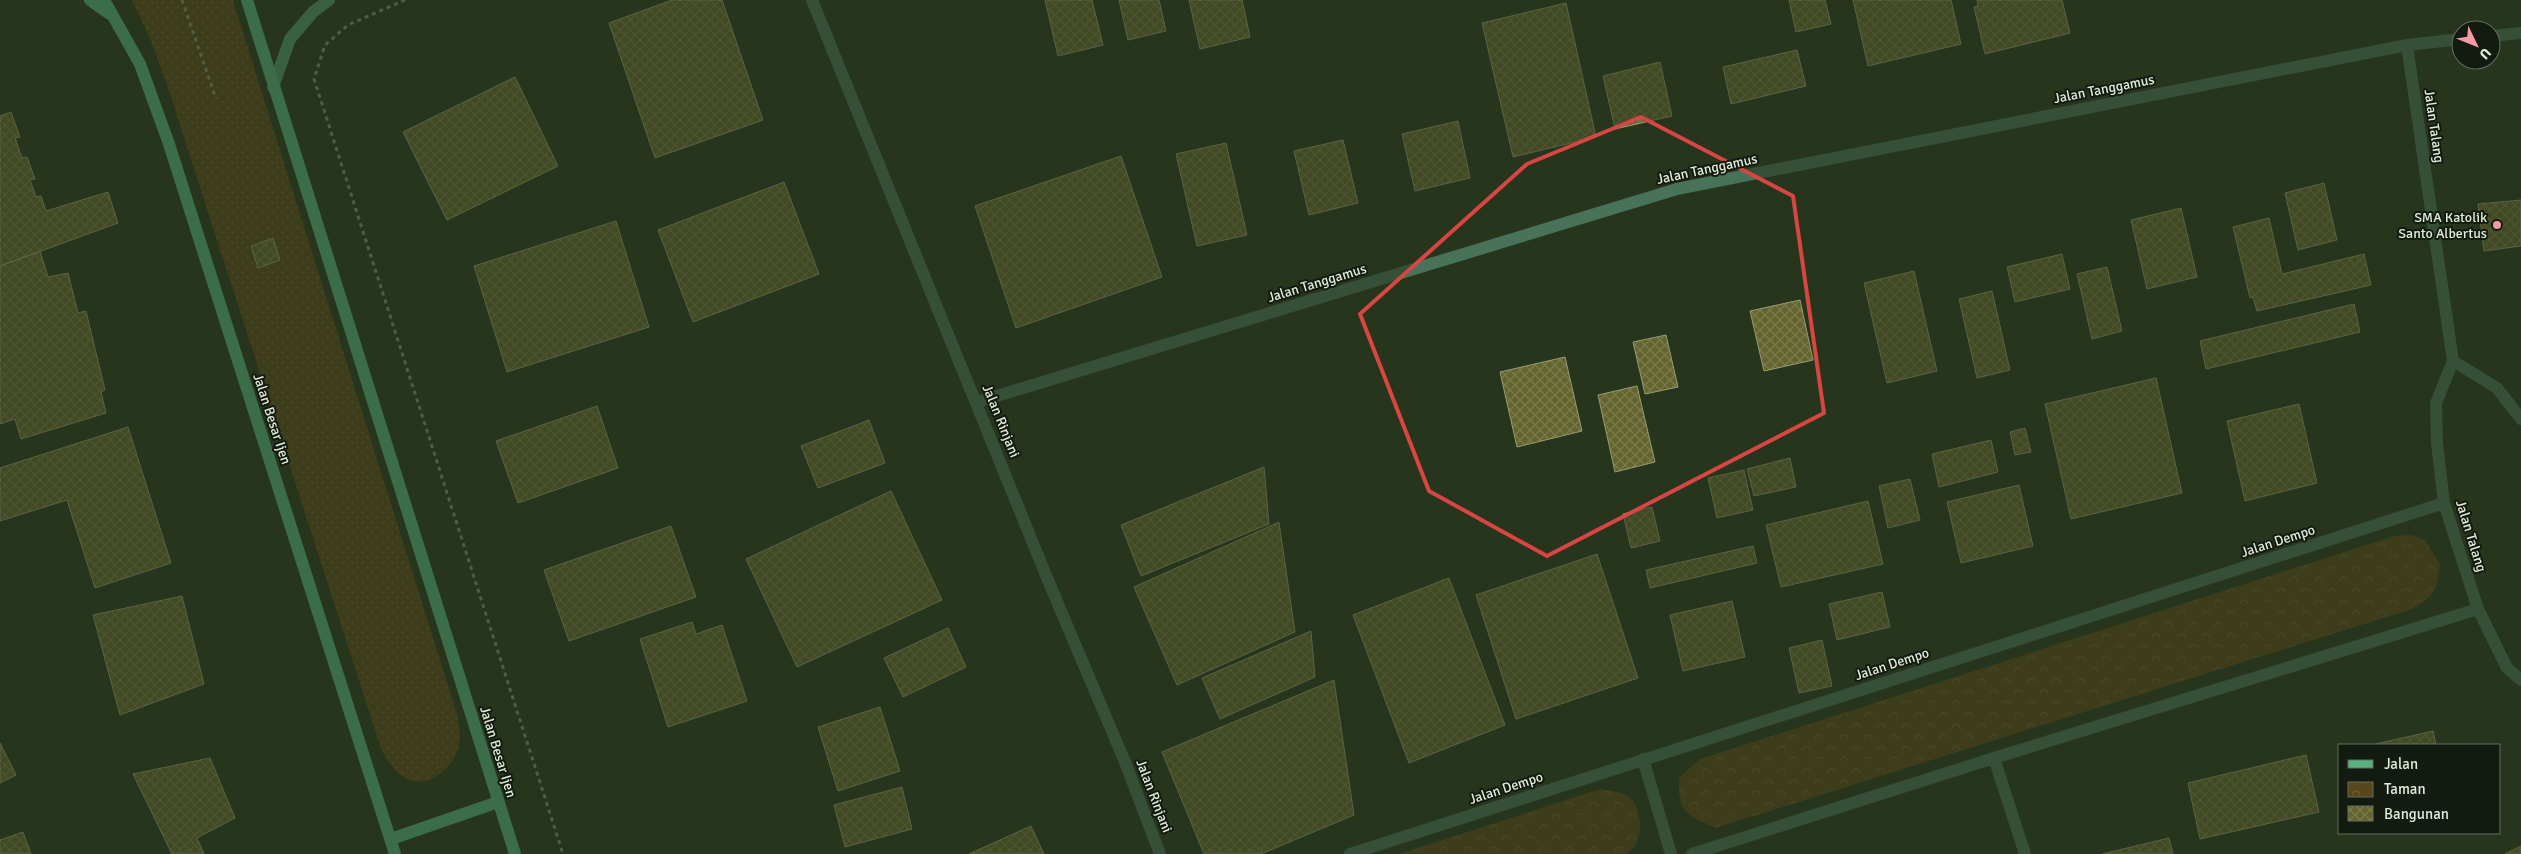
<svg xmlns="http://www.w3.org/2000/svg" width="2521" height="854" font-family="Signika,sans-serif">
<defs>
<pattern id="grass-dots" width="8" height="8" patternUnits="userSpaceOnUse" patternTransform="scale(1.25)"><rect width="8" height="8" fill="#59461b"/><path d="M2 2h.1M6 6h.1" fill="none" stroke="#71613c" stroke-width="1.8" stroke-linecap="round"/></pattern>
<pattern id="park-crowns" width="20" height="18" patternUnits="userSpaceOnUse" patternTransform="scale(1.25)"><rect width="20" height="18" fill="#59461b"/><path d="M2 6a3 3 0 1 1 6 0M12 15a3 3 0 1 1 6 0" fill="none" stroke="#71613c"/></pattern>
<pattern id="building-cross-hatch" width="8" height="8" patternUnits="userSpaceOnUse" patternTransform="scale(1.25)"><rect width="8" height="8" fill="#64642e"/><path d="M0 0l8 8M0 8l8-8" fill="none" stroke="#7a7a4c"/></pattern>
</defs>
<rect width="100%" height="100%" fill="#26351b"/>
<path fill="url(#grass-dots)" d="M132 0H233L458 717C458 726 461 736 459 745 456 765 429 790 407 779 395 773 387 760 381 749L168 88 151 41Z"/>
<path fill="url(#park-crowns)" d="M2411 535 2425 540 2440 564C2437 590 2436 595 2412 609L1716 828C1687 816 1677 812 1679 778L1700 759 2394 536Z
M1600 789C1611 791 1625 791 1633 801 1644 816 1643 845 1626 854H1399Z"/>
<path fill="url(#building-cross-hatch)" stroke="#999b78" d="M672 0H722L763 120 655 158 609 23Z
M1045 0H1092L1103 45 1058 56Z
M1119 0H1159L1166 31 1128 40Z
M1189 0H1242L1250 37 1200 49Z
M1789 0H1825L1831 24 1796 32Z
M1853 0H1951L1961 44 1868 66Z
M1977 0H2062L2070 33 1985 54 1974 7 1978 6Z
M1566 3 1596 137 1513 157 1482 23Z
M1797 50 1806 86 1731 104 1723 67Z
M1660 62 1672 116 1615 129 1603 76Z
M515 77 558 166 447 220 403 132Z
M11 112 20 137 15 138 22 158 27 157 35 179 30 180 36 197 41 196 46 211 108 192 118 223 0 266V116Z
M1458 121 1470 178 1415 191 1402 134Z
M1343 140 1358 203 1309 215 1294 151Z
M1226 143 1247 235 1197 246 1176 154Z
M1121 156 1162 277 1016 328 975 206Z
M784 182 819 274 693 322 658 230Z
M2324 183 2337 240 2298 250 2285 193Z
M2521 200V246L2484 251 2478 204Z
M2181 208 2197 277 2147 289 2131 220Z
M2269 218 2282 274 2364 254 2371 285 2257 311 2253 297 2250 298 2233 227Z
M616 221 649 327 507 372 474 266Z
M273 238 280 260 258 268 251 246Z
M40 251 48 277 68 273 78 313 86 311 105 390 101 392 106 413 21 439 15 419 0 424V266Z
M2062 254 2070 289 2015 302 2007 267Z
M2107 267 2122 331 2092 339 2077 274Z
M1914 271 1937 371 1887 383 1864 283Z
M1992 291 2010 370 1977 378 1959 299Z
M1800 300 1813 360 1764 371 1750 311Z
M2354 304 2360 332 2206 369 2200 341Z
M1666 335 1678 387 1645 394 1633 342Z
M1565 357 1582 431 1517 447 1500 372Z
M2156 378 2182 493 2071 519 2045 404Z
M1637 386 1655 462 1615 472 1598 395Z
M2299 404 2317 483 2245 501 2227 421Z
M597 406 618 468 518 503 496 441Z
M869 420 885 463 818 488 801 446Z
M128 427 171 563 95 588 67 500 0 521V468Z
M2025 428 2031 452 2015 455 2010 432Z
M1991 440 1998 472 1939 487 1932 454Z
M1790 458 1796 487 1754 496 1747 469Z
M1264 467 1269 524 1141 576 1121 525Z
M1744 470 1753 510 1717 518 1708 478Z
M1910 479 1920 520 1888 528 1879 486Z
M2019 485 2033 546 1961 563 1947 502Z
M891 491 942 600 797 667 746 559Z
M1868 501 1883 564 1781 587 1766 525Z
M1652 507 1660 541 1631 548 1623 514Z
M1279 522 1295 632 1177 685 1134 587Z
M671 526 696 597 569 641 544 570Z
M1753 546 1757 563 1650 588 1646 570Z
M1597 554 1638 678 1516 719 1476 595Z
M1449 578 1505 725 1409 763 1353 615Z
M1882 592 1890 627 1837 640 1829 604Z
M182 596 204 684 120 715 93 615Z
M1732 601 1745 657 1683 671 1670 615Z
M692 622 696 634 722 625 747 701 668 727 640 639Z
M948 628 966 667 903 697 884 658Z
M1311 631 1315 677 1220 719 1202 678Z
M1822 640 1832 686 1799 693 1789 648Z
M1334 680 1354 815 1261 854H1204L1162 752Z
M880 707 900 771 838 791 818 727Z
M2433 731 2436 745H2371Z
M0 743 16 775 0 783Z
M2306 755 2319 812 2200 839 2188 783Z
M210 758 235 818 197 838 204 854H172L133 774Z
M902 787 912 829 845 847 834 805Z
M1031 826 1044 854H969Z
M23 832 31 854H0V840Z
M2169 838 2173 854H2102Z
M2521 846V854H2505Z"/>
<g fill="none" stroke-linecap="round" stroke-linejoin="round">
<path stroke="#818e79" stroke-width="3" stroke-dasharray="4 4" stroke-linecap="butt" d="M182 0 216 99
M405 0 348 25 325 45 314 79 563 854"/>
<path stroke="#487259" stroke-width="12" d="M812 0 1050 585 1125 762 1160 854
M2491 36 2521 33
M2407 45 2453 361 2436 403 2437 443 2444 503 2478 609 2507 668 2521 680
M2453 361 2497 388 2521 419
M977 402 1677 189 2407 45 2461 39
M1994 758 2025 854
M1643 759 1671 854
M1350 854 2444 503
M1692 854 1994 758 2478 609"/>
<path stroke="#51966f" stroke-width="12" d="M273 87 290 39 313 12 329 0"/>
<path stroke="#57b280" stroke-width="12" d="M90 0 110 14
M104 0 140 64 169 144 395 854
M247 0 515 854
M391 839 498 802"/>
</g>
<path d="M0 0H2521V854H0ZM1641 117 1793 196 1824 413 1547 556 1429 491 1360 314 1527 164Z" fill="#26351b" fill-opacity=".55" fill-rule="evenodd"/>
<path fill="none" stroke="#d84543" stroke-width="4" stroke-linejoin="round" d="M1641 117 1793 196 1824 413 1547 556 1429 491 1360 314 1527 164Z"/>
<circle fill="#f49aa4" stroke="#131a0f" stroke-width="2" cx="2497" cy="225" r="5"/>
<g text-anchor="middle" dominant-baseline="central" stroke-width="4" stroke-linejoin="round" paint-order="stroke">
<g font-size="14" fill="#e1ebdb" stroke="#131a0f">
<text transform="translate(2104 89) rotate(-11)">Jalan Tanggamus</text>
<text transform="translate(2434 126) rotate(82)">Jalan Talang</text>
<text transform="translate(1707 169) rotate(-12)">Jalan Tanggamus</text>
<text transform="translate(1317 283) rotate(-17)">Jalan Tanggamus</text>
<text transform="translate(272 419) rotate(72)">Jalan Besar Ijen</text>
<text transform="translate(1001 421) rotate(68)">Jalan Rinjani</text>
<text transform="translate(2471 536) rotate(73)">Jalan Talang</text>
<text transform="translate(2278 541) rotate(-18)">Jalan Dempo</text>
<text transform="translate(1892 664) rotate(-18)">Jalan Dempo</text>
<text transform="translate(498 752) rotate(73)">Jalan Besar Ijen</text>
<text transform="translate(1506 788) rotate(-18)">Jalan Dempo</text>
<text transform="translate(1154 796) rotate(69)">Jalan Rinjani</text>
</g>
<g font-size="14" fill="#e1ebdb" stroke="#131a0f" text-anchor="end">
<text x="2487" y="217">SMA Katolik<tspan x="2487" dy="16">Santo Albertus</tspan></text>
</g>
</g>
<rect x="2338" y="744" width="162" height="90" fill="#131a0f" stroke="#656e61"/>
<rect x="2348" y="760" width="25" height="8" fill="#57b280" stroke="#656e61"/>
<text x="2384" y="769" font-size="15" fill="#e1ebdb">Jalan</text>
<rect x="2348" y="782" width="25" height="15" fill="url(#park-crowns)" stroke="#656e61"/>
<text x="2384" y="794" font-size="15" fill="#e1ebdb">Taman</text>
<rect x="2348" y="806" width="25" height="15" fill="url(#building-cross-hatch)" stroke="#656e61"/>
<text x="2384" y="819" font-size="15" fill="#e1ebdb">Bangunan</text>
<g transform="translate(2476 45) rotate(133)"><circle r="24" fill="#131a0f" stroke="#656e61"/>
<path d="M0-4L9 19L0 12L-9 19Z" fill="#f49aa4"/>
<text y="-8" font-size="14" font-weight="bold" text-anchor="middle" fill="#e1ebdb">U</text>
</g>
</svg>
